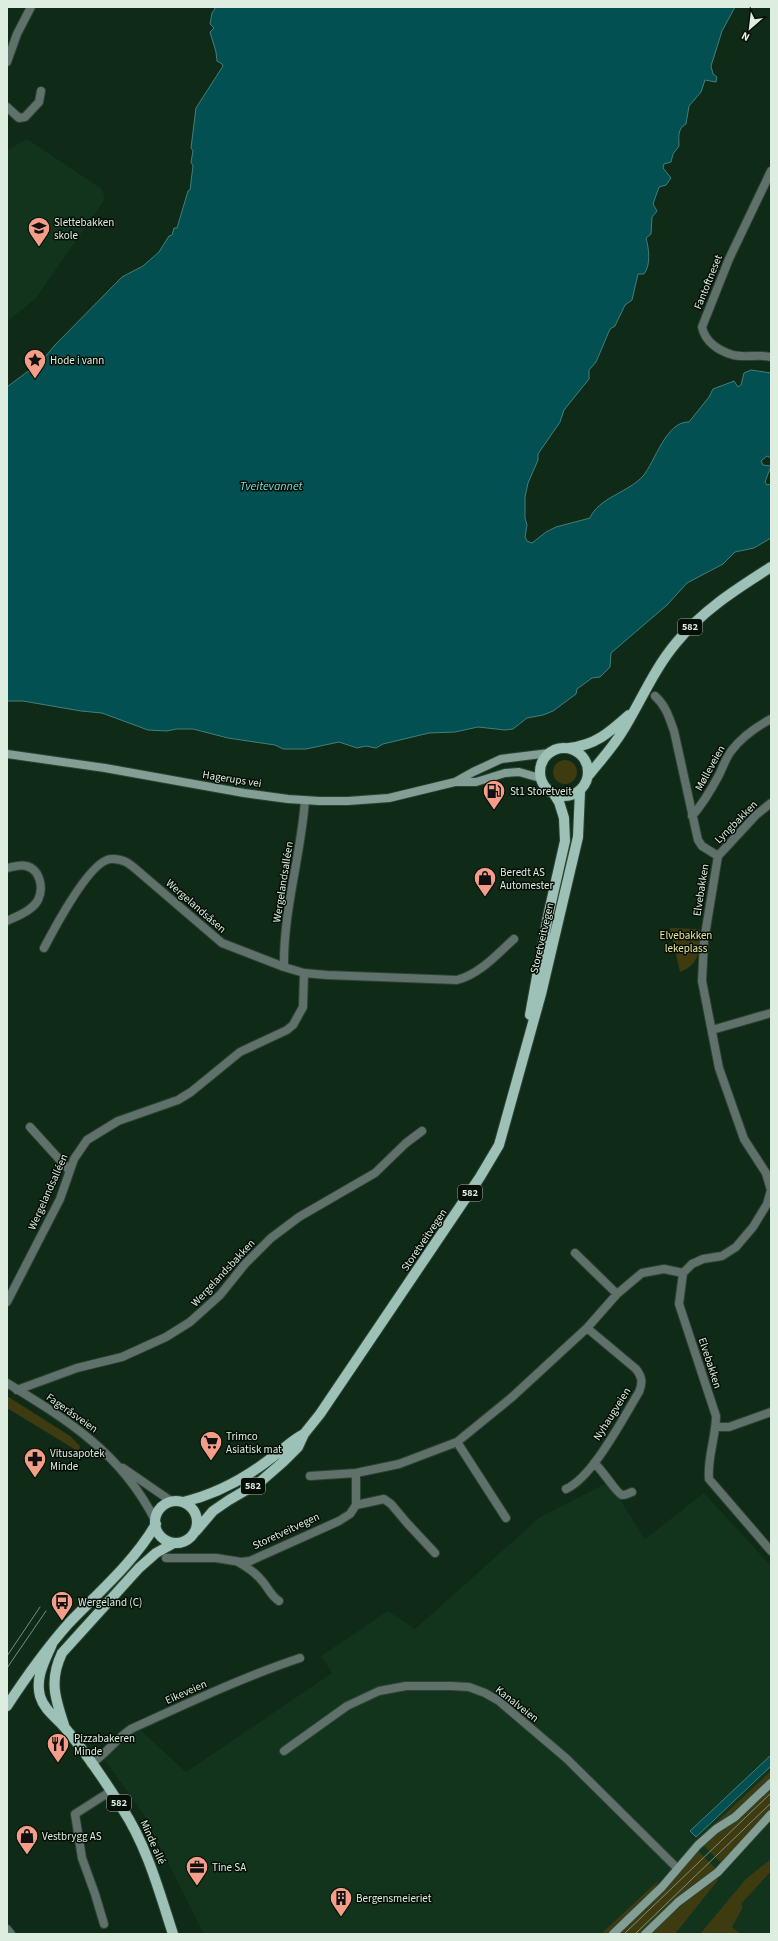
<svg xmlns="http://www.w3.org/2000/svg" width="778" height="1941" font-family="'Source Sans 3',sans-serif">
<rect width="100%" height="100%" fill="#0f2a16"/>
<path fill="#12341c" d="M27 139 102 189 105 199 36 298 7 322V150Z
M609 1482 645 1539 704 1493 771 1566V1934H204L144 1815 102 1756 137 1727 186 1772 332 1673 321 1656 388 1611 415 1629 540 1517Z"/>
<path fill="#3f3b11" d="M553 772a12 12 0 1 1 24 0a12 12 0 1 1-24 0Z
M670 928 700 929C698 950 702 963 680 972Z
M7 1396 70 1436 80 1446 79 1452 7 1408Z
M771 1771V1778L734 1813 708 1830Z
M771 1788V1809L753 1827 721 1863 703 1845Z
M697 1850 716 1869 677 1900 641 1934H618Z
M771 1859V1871L741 1904 743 1907 732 1927 740 1934H700L746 1879Z
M716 1878 718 1880 675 1934H651L675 1911Z
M659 1880 653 1890 607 1934H601Z"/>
<path fill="#025052" stroke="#447f7d" d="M216 7H735L722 31 711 66 713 74 717 77 716 82 705 80 701 92 689 106 686 124C677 129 679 137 679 146L673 154 671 162 664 164 663 168 671 178 666 185 659 187 653 204 657 211 652 217 651 234 646 238C649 249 651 265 644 274H638L632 300 625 305 615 326 610 329 596 362 589 370V379L564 410 560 422 538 454V460L528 483 525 497V518L527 525 525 537 527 541 532 543 546 532 556 527 590 518C598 498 629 492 643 476 655 462 666 421 689 422L709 397 713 389 734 381 738 387 741 385 744 373 751 370 771 373V458L767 456 761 461 763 465 771 466 765 482 767 485 771 484V538L754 548 735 552 723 564 687 583 667 605 611 653 610 667 600 677 592 678 577 689 576 694 553 711 543 715 527 718 513 729 505 730 478 727 455 732 429 733 383 744 376 748 366 746 357 748 339 742 306 749H283L275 745 228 738 193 729H176L167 731 148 730 102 713 81 711 23 701H7V387L27 372 35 369 55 345 122 277 143 266 159 252 169 236 172 235 174 228H177L188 191 190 190 193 166 191 162 193 151 191 148 196 108 223 66 222 64 217 61 216 52 210 32 214 28 210 24 212 13Z
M771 1755V1766L696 1837 690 1831Z"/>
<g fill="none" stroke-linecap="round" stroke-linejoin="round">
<g stroke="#2c4532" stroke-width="10">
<path id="minor" d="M7 62 17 34 31 7
M7 107 19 118 25 117 39 102 41 91
M771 171 729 259 702 327C705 342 719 351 733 355 746 358 758 354 771 357
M655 696C666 706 669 717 674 731L698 840 702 846 718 856 704 941 702 981 719 1068 744 1139 766 1173 771 1190 767 1204 753 1227 736 1247 722 1256 703 1259 692 1264 683 1273 679 1304 716 1416C716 1437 707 1458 709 1479L771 1551
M692 816C703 804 711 790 719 775 723 767 726 757 732 750 742 737 756 727 771 719
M718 856 756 815 771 803
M7 868C13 867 20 864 26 866 40 869 44 888 38 900 32 911 17 916 7 921
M44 948C54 929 90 860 111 859 123 858 130 864 138 871L222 943 284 967 304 973 327 975 457 980C480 974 496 955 514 939
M284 967C283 911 301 856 305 800
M712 1030 771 1013
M30 1127 69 1170
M575 1253 617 1294
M7 1302 60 1199 74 1159 87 1140 118 1121 178 1100 191 1092 240 1052 287 1030 293 1025 303 1007 304 973
M17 1390 77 1368 122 1357 166 1337 190 1322 220 1295 245 1264 271 1238 299 1217 375 1173 406 1143 422 1131
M716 1427H729L771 1412
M457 1442 506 1518
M594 1463C603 1470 616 1493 622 1495 626 1495 629 1493 632 1492
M310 1476 356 1473 399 1464 457 1442 511 1398 587 1328 617 1294 642 1273 664 1269 683 1273
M566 1489C593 1477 623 1418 639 1392 643 1382 642 1377 636 1369L587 1328
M356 1505V1473
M166 1558H216L241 1562 250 1561 339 1521 350 1514 356 1505 384 1499 391 1504 407 1523 435 1553
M238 1562C247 1567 257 1574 263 1582 269 1589 271 1596 279 1601
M284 1751 347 1706 379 1691 406 1686H451L469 1687 485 1693 499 1701 567 1759 677 1868
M91 1764C106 1754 116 1739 131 1729 186 1704 243 1677 300 1658
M104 1924 95 1894 82 1858 75 1814 111 1791
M7 1929 11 1934"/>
</g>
<g stroke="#2c4532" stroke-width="10">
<path id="tertiary" d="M7 1383C69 1421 121 1453 155 1520
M123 1468 171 1501"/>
</g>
<g stroke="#2c4532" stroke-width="10">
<path id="secondary" d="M7 754 105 768 244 793 288 799 319 801H348L389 798 455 782H476L505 773 519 772 540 778
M455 782 473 772 501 759 549 753
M613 1934 662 1887 698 1845 716 1829 735 1817 771 1783
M645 1934 678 1902 718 1872 771 1814"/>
</g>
<g stroke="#2c4532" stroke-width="12">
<path id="primary" d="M540 772a24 24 0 1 1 48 0a24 24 0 1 1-48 0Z
M569 748C596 745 610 732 629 715
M589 775C600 761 613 747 622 732 640 703 654 669 676 643 703 610 735 590 771 567
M530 1015 548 916 565 841 564 818 559 802 554 794
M155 1522a21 21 0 1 1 42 0a21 21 0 1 1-42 0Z
M183 1502C218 1494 246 1478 274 1456 285 1448 292 1440 304 1434
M196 1531 213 1511 229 1500 260 1482 283 1462 298 1447 304 1434 320 1414 480 1177 499 1145 541 994 578 837 580 791
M52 1644C45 1661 35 1677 40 1696 44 1710 57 1718 66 1729 86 1753 105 1781 122 1808 147 1846 159 1891 173 1934
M7 1706C26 1677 46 1649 69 1623 99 1592 134 1562 156 1524
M64 1725C55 1698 49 1680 62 1653L139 1568 156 1553 174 1543"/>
</g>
<use href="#minor" stroke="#60716c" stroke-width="8"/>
<use href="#tertiary" stroke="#60716c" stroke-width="8"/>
<use href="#secondary" stroke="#839e95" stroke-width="8"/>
<use href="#primary" stroke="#9dc1b6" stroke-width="10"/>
<path stroke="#798e7e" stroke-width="1" d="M7 1656 40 1607
M7 1668 46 1611
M624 1934 771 1793
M635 1934 771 1803"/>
</g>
<defs>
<g id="school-pin" transform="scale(1.15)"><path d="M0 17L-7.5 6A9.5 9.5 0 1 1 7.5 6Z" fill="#f49e89" stroke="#050f07"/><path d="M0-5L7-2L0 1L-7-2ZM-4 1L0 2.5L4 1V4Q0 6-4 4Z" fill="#111"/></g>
<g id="sight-pin" transform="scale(1.15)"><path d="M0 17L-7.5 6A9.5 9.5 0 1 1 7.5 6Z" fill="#f49e89" stroke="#050f07"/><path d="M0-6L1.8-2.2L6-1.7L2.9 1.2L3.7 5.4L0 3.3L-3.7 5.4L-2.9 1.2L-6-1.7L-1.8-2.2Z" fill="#111"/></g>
<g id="fuel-pin" transform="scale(1.15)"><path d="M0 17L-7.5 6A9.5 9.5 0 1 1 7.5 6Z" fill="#f49e89" stroke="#050f07"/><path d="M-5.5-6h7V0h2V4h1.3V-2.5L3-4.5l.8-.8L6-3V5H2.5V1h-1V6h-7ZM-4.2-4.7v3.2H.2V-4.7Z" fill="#111"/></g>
<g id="shop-pin" transform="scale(1.15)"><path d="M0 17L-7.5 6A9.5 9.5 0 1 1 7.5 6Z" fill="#f49e89" stroke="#050f07"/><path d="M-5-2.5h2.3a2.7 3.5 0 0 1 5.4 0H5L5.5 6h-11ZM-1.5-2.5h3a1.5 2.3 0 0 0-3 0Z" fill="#111"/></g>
<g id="supermarket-pin" transform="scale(1.15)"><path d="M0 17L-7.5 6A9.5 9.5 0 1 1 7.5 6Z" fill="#f49e89" stroke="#050f07"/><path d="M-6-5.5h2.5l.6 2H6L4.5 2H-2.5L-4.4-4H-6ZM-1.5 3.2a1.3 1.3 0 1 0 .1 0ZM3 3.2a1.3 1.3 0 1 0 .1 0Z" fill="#111"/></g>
<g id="pharmacy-pin" transform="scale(1.15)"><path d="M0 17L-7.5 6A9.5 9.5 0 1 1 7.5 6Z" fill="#f49e89" stroke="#050f07"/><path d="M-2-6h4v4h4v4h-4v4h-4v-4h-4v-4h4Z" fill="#111"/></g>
<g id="bus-pin" transform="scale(1.15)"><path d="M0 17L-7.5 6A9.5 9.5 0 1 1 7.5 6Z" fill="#f49e89" stroke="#050f07"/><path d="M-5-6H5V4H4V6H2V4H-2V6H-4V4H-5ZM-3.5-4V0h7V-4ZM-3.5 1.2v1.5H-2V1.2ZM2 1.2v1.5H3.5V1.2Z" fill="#111"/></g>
<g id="restaurant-pin" transform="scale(1.15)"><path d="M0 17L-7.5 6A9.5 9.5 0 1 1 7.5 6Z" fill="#f49e89" stroke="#050f07"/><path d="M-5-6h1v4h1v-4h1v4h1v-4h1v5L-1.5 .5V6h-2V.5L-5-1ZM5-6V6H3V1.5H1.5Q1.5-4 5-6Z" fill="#111"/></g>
<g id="office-pin" transform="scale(1.15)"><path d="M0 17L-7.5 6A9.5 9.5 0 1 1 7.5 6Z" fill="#f49e89" stroke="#050f07"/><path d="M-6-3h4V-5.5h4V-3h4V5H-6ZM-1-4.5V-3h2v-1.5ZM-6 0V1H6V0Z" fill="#111"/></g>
<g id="building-pin" transform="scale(1.15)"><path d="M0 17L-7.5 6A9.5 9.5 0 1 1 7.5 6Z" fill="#f49e89" stroke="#050f07"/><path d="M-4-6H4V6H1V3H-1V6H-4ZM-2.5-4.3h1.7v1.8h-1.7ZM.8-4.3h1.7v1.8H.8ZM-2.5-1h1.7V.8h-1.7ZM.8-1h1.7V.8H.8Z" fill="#111"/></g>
</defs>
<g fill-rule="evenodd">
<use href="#school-pin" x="39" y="228"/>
<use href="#sight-pin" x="35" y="360"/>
<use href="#fuel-pin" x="494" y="791"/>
<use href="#shop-pin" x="485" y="878"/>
<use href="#supermarket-pin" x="211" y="1442"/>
<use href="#pharmacy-pin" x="35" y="1459"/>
<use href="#bus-pin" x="62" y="1602"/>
<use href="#restaurant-pin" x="58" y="1744"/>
<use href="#shop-pin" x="27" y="1836"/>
<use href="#office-pin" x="197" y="1867"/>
<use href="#building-pin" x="341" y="1898"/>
</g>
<g text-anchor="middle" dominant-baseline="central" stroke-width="3" stroke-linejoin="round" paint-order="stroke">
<g fill="#050f07" stroke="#9caa9f" stroke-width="1">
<rect x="678" y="619" width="24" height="16" rx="3"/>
<rect x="458" y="1185" width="24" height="16" rx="3"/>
<rect x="241" y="1478" width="24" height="16" rx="3"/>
<rect x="107" y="1795" width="24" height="16" rx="3"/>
</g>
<g font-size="10" font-weight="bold" fill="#ddede0">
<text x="690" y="627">582</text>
<text x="470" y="1193">582</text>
<text x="253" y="1486">582</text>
<text x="119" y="1803">582</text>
</g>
<g font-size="11" fill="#ddede0" stroke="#050f07" text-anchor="start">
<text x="54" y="222">Slettebakken<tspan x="54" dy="13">skole</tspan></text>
<text x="50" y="360">Hode i vann</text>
<text x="510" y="791">St1 Storetveit</text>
<text x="500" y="872">Beredt AS<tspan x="500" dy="13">Automester</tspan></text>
<text x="226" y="1436">Trimco<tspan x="226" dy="13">Asiatisk mat</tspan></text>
<text x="50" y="1453">Vitusapotek<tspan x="50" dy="13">Minde</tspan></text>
<text x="78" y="1602">Wergeland (C)</text>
<text x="74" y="1738">Pizzabakeren<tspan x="74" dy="13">Minde</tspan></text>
<text x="42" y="1836">Vestbrygg AS</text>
<text x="212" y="1867">Tine SA</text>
<text x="356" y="1898">Bergensmeieriet</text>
</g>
<g font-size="11" fill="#ddede0" stroke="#050f07">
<text transform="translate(708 282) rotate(-68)">Fantoftneset</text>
<text transform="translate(710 768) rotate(-61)">Mølleveien</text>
<text transform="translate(232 779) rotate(9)">Hagerups vei</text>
<text transform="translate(736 822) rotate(-45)">Lyngbakken</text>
<text transform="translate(283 882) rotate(-81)">Wergelandsalléen</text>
<text transform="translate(701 890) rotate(-81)">Elvebakken</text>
<text transform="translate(196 906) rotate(41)">Wergelandsåsen</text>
<text transform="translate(542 938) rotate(-77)">Storetveitvegen</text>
<text transform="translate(48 1192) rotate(-66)">Wergelandsalléen</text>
<text transform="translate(424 1240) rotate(-56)">Storetveitvegen</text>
<text transform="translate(223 1273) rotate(-47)">Wergelandsbakken</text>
<text transform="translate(710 1363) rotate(72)">Elvebakken</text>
<text transform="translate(72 1413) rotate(35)">Fageråsveien</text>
<text transform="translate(612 1414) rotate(-58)">Nyhaugveien</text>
<text transform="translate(286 1531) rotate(-25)">Storetveitvegen</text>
<text transform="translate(186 1692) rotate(-24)">Eikeveien</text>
<text transform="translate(517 1704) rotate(38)">Kanalveien</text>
<text transform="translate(153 1842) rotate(66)">Minde allé</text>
</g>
<g font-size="11" fill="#ede69a" stroke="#050f07">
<text x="686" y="935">Elvebakken<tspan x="686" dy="13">lekeplass</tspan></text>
</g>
<g font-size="12" font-style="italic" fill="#75dcde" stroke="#050f07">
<text x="271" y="486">Tveitevannet</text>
</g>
</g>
<rect width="778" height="1941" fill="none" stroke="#ddede0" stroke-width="16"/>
<g transform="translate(750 28) rotate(208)" stroke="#050f07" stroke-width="3" paint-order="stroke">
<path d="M0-3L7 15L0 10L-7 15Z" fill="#ddede0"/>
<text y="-6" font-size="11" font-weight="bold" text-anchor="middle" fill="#ddede0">N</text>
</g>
</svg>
